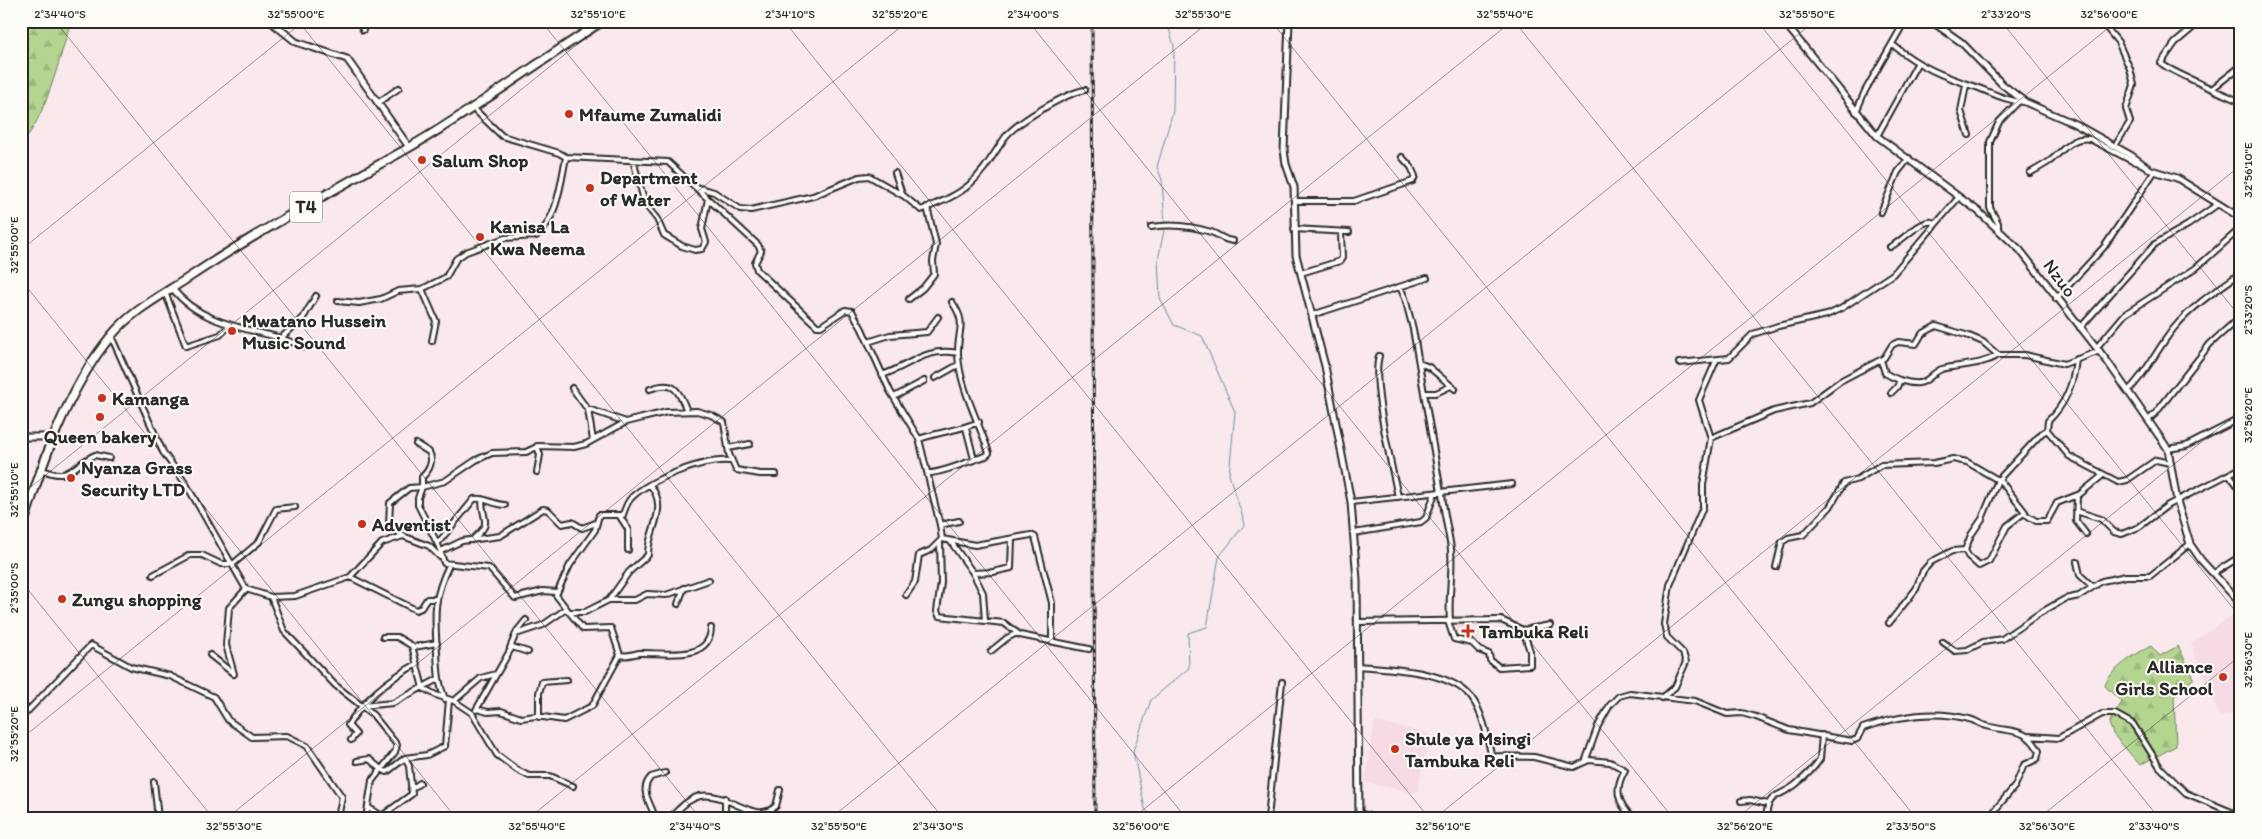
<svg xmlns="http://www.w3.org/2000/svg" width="2262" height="839" font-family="Itim,sans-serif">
<defs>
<pattern id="forest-firs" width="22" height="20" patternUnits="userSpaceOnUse" patternTransform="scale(1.25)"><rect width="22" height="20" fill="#b3d58f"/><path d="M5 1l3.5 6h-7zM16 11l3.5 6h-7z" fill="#9ab77c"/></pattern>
</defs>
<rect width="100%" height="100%" fill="#f9e8ec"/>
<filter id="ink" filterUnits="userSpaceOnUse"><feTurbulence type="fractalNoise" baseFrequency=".02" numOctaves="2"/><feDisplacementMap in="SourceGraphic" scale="10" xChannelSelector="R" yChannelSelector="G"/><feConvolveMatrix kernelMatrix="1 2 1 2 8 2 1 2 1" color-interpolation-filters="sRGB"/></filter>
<g filter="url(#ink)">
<path fill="#f6dae4" d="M2240 610 2241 710 2220 717 2191 644Z
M1457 622 1480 624 1478 641 1456 639Z
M1375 721 1429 734 1417 793 1365 782Z"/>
<path fill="url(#forest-firs)" stroke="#6f805d" d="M21 21H71C60 56 46 118 21 144Z
M2151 646 2160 656 2178 646 2194 678 2174 697 2176 746 2140 765 2113 734 2109 723 2122 702 2105 686C2108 671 2138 652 2151 646Z"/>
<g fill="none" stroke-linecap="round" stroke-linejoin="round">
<path stroke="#6b92a5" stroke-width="1" d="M1154 818 1145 809 1133 751 1151 700 1189 668 1188 633 1207 627 1219 557 1245 524 1229 475 1235 412 1202 336 1174 325 1160 298 1158 260 1165 225 1162 180 1157 167 1173 111 1174 46 1167 21"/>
<g stroke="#2b2b2b" stroke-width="8">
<path id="street" d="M359 21 363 30
M2101 21 2118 42 2130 69 2134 85 2126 109 2130 122 2115 146
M2201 21 2175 43 2161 63C2165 69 2228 96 2241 102
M1893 45C1920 67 1942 76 1976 87 1992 93 2007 101 2024 102
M1966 85 1961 111 1969 135
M2213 88 2241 66
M379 102 399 88
M473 108 502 136 559 153 566 157 668 162 758 245 761 251 755 263 757 270 817 326H821L845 310 852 311 862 329 890 391 919 439 940 525 942 539 931 550 919 555 915 582 906 595
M1856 112 1865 91 1905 21
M1877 136 1917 64
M633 160 645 204 657 219 664 235 682 246 695 250 702 249 706 242 702 229 708 199
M895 173 902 194
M2030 173C2037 169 2044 165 2050 161 2064 150 2071 136 2090 139L2132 161 2142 164
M696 187 714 192 740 209 751 210 813 196 859 177 869 176 904 196 921 210C938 203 955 197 969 185 985 171 994 153 1006 136 1019 121 1066 93 1085 90
M1294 201H1354L1413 181 1415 176 1411 167 1402 157
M1881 212 1898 172 1909 158
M1151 227C1170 224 1192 226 1211 232 1220 235 1222 240 1233 241
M1998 228V223L1990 208V142L1999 122 2018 102
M1294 229 1349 232
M1890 247C1903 241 1923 216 1935 223
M1301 273 1340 261 1342 258 1341 232
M1400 287 1405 298 1413 329 1441 492
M172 288C198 322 243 328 281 338L303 318 316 296
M422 289 436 321 432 341
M165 292 186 346 220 335 229 326
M909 299 923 288 934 274 933 261 936 244 927 207
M2056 299 2104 247 2155 171
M338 301 359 303 381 299 398 291 422 289 446 277 456 259 466 252 505 238 536 236C557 221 561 182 566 157
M1312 315 1427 278
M2080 328 2155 244 2188 225 2218 204
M111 336 163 452 186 484 246 589 271 597 295 596 350 577 382 543 403 536 389 525 390 503 409 488 422 487V477C429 471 434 461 429 452L416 444
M281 338 305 347
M868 342 890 335 927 332 938 317
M2097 347 2125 314 2196 268 2241 228
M1379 356C1371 383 1392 466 1398 497
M1881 360 1885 373C1894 379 1908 384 1919 383 1928 382 1933 372 1942 369 1961 364 1981 366 1998 355
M1419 363 1429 367 1455 389
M1679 363 1729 358 1753 334 1778 326 1827 315 1842 308 1893 274 1959 197
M882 375C912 365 924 347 958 353
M935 378 958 365
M572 388 588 410 593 440
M650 389C674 380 678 389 687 411
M2128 391C2148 371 2157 349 2174 328 2192 306 2218 289 2241 273
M1424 393H1436L1451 386
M1891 393 1897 387 1900 380
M894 397 924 381
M588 409 626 422
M2148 420 2155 414 2210 344 2241 316
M966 428 974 459
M2047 430 2048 421C2065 405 2074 382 2076 359
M1711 438 1774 411 1810 403 1840 381 1884 358 1892 345 1898 342 1916 344 1922 334 1936 326 1969 336 1983 342 1998 355H2025L2064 364 2100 351
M919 439C939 432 960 430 979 422
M728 448 750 444
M2168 449 2186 446 2241 418
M43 470C71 482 72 465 95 455L109 458
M537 472 540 455 537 446
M929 473C944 473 970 460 986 456L989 453C979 422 959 386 958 354 957 330 968 325 952 302
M2229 474 2241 490
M1998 480 1982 519 1971 535 1965 550 1968 556 1979 566 1989 561 2007 526 2025 512 1999 479
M1442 492C1443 512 1449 531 1451 550 1453 574 1448 597 1450 621
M2077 496 2076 521 2086 534
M1351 502 1512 484
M2076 511 2101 519 2114 532 2122 534 2139 527 2168 505 2241 468
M2025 514 2036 521H2047L2057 503 2080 494 2103 475
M619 515 628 529V550
M940 525 959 521
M1354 533 1421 522 1426 518 1435 493
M403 536 429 546 440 557
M942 539 975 545 1031 535 1035 537 1052 603V640
M472 540C494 521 482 523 482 499
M940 542 941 583 937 611 939 616 1004 623 1020 635 1089 649
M951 542 973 573 983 593 985 621
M438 543 474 499C485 497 494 505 505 505
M441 551 462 541 500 536 543 509 548 510 562 524 572 522 582 528 596 523
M2077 562 2080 575 2092 586
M1776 567 1782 542 1788 538 1803 535 1807 531 1830 507 1844 483 1858 479 1881 465 1934 463 1953 459 1967 462 1998 480 2042 433 2047 430 2069 456 2118 482 2127 480 2156 460 2170 463
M973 573 993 572 1011 568 1012 539
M2214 573 2241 556
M153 575 190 555H202L221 564H233L259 542 276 509 295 507
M350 577 416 610 421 608 427 599H436
M709 580 666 595 647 594 635 600H609L585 612H569L556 595 570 565 595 530 599 515H623C625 508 627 502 632 497 651 479 705 458 730 461
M556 592 543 591 515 598 489 568 444 563 439 547 418 505V498L422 487 445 481 476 460 492 453 526 452 539 446 574 447 586 444 626 422 667 412 697 411 711 415 724 422 729 454 736 470 760 474H776
M271 597 284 631 335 685 373 715 397 745 395 752 372 781 366 818
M2236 598 2241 594
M609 600 629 572 648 555C647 531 670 509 650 485
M678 604 684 588
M569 612 583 629 611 628 620 655
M1448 621 1454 639 1472 643 1479 650 1489 654 1490 660 1499 667 1530 665V651L1523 630
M1358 622 1501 620 1523 630 1550 625
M1889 623 1916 589 1923 571 1931 562 1952 551 1965 550
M516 634 543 625 566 609
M383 637H397L414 647 437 643
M1943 642 1955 651 1967 650 1983 642 2002 639 2040 613 2065 599 2079 596 2102 581 2126 576H2150L2190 544
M412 646 423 688 436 695 454 701 472 713 497 755 517 770 529 776H550L573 786
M510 648 517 631 526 620
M991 651 1007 638 1017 633
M210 655 234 674 226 645 229 608 246 589
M1358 666C1390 669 1449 670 1471 697 1483 713 1487 735 1491 754L1494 756 1534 757 1574 767 1589 760 1610 762 1625 770C1614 789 1617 803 1633 818
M1662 698 1675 687 1686 662 1683 653 1667 637 1664 624 1670 585 1703 507V485L1711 438 1699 400 1716 361
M445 699C438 683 438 670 437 653 435 616 432 600 449 565
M454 701 481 678 496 674
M362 706 393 703 438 679
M477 709 488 712 501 711 521 718 536 716 564 720 592 706 620 655C627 657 633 654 639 653 663 652 710 663 711 628
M476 710 512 647 528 652
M539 717V693L542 682 567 680
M21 718 91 645 131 667 170 676 214 697 228 720 252 737 287 736 307 746 342 797 338 818
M2028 736 2059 738 2102 714H2115L2133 724 2160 767 2186 793 2241 816
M351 740 356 734 348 725C364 700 389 679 415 665
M357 761 369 759 381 769 387 772 405 758 427 755 445 746 449 700
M1585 762 1598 726 1610 705 1619 696 1630 693 1695 701 1727 714 1742 713 1756 717 1789 730 1852 741 1857 739 1863 728C1897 716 1933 709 1969 719 1975 720 1981 725 1987 726 2010 733 2026 726 2039 751L2037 759 2024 765 2015 786 1995 810 1992 818
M154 782 158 818
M411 789 420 783
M725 798V818
M1741 801 1750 800 1768 804
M369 808 385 818
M1359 813 1377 818
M383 815 412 794 409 766 405 758
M655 818C652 804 638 791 651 777L665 773
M669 818C679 810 687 799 700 796 728 791 755 826 776 806L780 790
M1268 818 1282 682
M1766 818C1768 791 1779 798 1795 785 1804 778 1814 768 1820 759L1822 735"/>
</g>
<g stroke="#2b2b2b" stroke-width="9">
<path id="secondary" d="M270 21 296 42 347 59 409 147
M1289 21 1284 150 1286 164 1294 187 1296 255 1325 366 1351 502 1357 580 1359 818
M1783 21 1877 136 1978 211 2020 250 2107 361 2168 449 2177 501 2190 544 2201 560 2241 604
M1931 21 1961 42 2002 84 2025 102 2075 124 2132 156 2151 170 2177 178 2241 218
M21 437H55"/>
</g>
<g stroke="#2b2b2b" stroke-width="11">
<path id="highway" d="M21 533C40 468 67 389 111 336 131 311 162 295 188 278 260 230 336 189 410 147 477 108 538 62 603 21"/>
</g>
<use href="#street" stroke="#fdfcf7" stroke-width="4"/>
<use href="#secondary" stroke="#fdfcf7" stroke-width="5"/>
<use href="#highway" stroke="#fdfcf7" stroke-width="7"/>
<g stroke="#2b2b2b" stroke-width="3">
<path id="rail" d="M1092 21 1095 818"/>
</g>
<use href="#rail" stroke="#fdfcf7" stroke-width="1" stroke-dasharray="4" stroke-linecap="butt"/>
</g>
</g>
<path fill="none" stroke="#2b2b2b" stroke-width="1" stroke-opacity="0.45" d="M55 21 700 818M298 21 943 818M541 21 1186 818M784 21 1429 818M1028 21 1673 818M1271 21 1916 818M1514 21 2159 818M1757 21 2241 618M2001 21 2241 318M21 250 304 21M21 280 456 818M21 495 606 21M21 581 213 818M21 739 908 21M227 818 1210 21M529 818 1512 21M831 818 1815 21M1133 818 2117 21M1435 818 2241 165M1737 818 2241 410M2039 818 2241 655"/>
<g fill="#c8321e" stroke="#fdfcf7" stroke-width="2">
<circle cx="569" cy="114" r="5"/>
<circle cx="422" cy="160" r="5"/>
<circle cx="590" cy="188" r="5"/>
<circle cx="480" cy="237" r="5"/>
<circle cx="232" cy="331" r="5"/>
<circle cx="102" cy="398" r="5"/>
<circle cx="100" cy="417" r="5"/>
<circle cx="71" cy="478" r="5"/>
<circle cx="362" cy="524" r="5"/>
<circle cx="62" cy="599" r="5"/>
<path d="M1465.5 623.5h5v5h5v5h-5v5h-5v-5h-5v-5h5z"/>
<circle cx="2223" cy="677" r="5"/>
<circle cx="1395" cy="749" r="5"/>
</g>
<g text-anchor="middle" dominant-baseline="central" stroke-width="4" stroke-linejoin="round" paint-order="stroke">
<rect fill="#fdfcf7" stroke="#6a6a68" stroke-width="1" x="290" y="191.5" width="32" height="31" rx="4"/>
<g font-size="18" font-weight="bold" fill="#2b2b2b">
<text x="306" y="207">T4</text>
</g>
<g font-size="19" font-weight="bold" fill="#2b2b2b" stroke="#fdfcf7" text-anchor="start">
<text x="579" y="114">Mfaume Zumalidi</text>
<text x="432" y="160">Salum Shop</text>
<text x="600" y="177">Department<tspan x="600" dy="22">of Water</tspan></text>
<text x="490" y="226">Kanisa La<tspan x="490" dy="22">Kwa Neema</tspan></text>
<text x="242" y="320">Mwatano Hussein<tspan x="242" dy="22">Music Sound</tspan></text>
<text x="112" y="398">Kamanga</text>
<text x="100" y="436" text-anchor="middle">Queen bakery</text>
<text x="81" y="467">Nyanza Grass<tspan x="81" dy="22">Security LTD</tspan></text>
<text x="372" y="524">Adventist</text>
<text x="72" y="599">Zungu shopping</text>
<text x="1479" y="631">Tambuka Reli</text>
<text x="2213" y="666" text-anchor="end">Alliance<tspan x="2213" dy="22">Girls School</tspan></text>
<text x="1405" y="738">Shule ya Msingi<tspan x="1405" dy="22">Tambuka Reli</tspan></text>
</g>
<g font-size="19" fill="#2b2b2b" stroke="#fdfcf7">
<text transform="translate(2060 278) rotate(53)">Nzuo</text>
</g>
</g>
<rect width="2262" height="839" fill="none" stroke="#fdfcf7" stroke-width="55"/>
<rect x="28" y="28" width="2206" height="784" fill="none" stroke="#2b2b2b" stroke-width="2"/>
<g font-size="12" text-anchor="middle" fill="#2b2b2b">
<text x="60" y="18">2°34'40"S</text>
<text x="296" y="18">32°55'00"E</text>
<text x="598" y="18">32°55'10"E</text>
<text x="790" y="18">2°34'10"S</text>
<text x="900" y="18">32°55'20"E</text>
<text x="1033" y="18">2°34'00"S</text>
<text x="1203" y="18">32°55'30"E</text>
<text x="1505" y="18">32°55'40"E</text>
<text x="1807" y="18">32°55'50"E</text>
<text x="2006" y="18">2°33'20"S</text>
<text x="2109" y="18">32°56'00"E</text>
<text transform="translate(2248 170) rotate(-90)" y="4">32°56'10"E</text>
<text transform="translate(14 245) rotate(-90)" y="4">32°55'00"E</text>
<text transform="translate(2248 310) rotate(-90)" y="4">2°33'20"S</text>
<text transform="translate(2248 415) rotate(-90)" y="4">32°56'20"E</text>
<text transform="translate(14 490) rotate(-90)" y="4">32°55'10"E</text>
<text transform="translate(14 588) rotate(-90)" y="4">2°35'00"S</text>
<text transform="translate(2248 660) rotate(-90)" y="4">32°56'30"E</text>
<text transform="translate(14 734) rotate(-90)" y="4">32°55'20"E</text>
<text x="234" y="830">32°55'30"E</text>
<text x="537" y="830">32°55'40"E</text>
<text x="695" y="830">2°34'40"S</text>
<text x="839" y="830">32°55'50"E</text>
<text x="938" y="830">2°34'30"S</text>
<text x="1141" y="830">32°56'00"E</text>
<text x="1443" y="830">32°56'10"E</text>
<text x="1745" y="830">32°56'20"E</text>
<text x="1911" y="830">2°33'50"S</text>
<text x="2047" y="830">32°56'30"E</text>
<text x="2154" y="830">2°33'40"S</text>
</g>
</svg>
